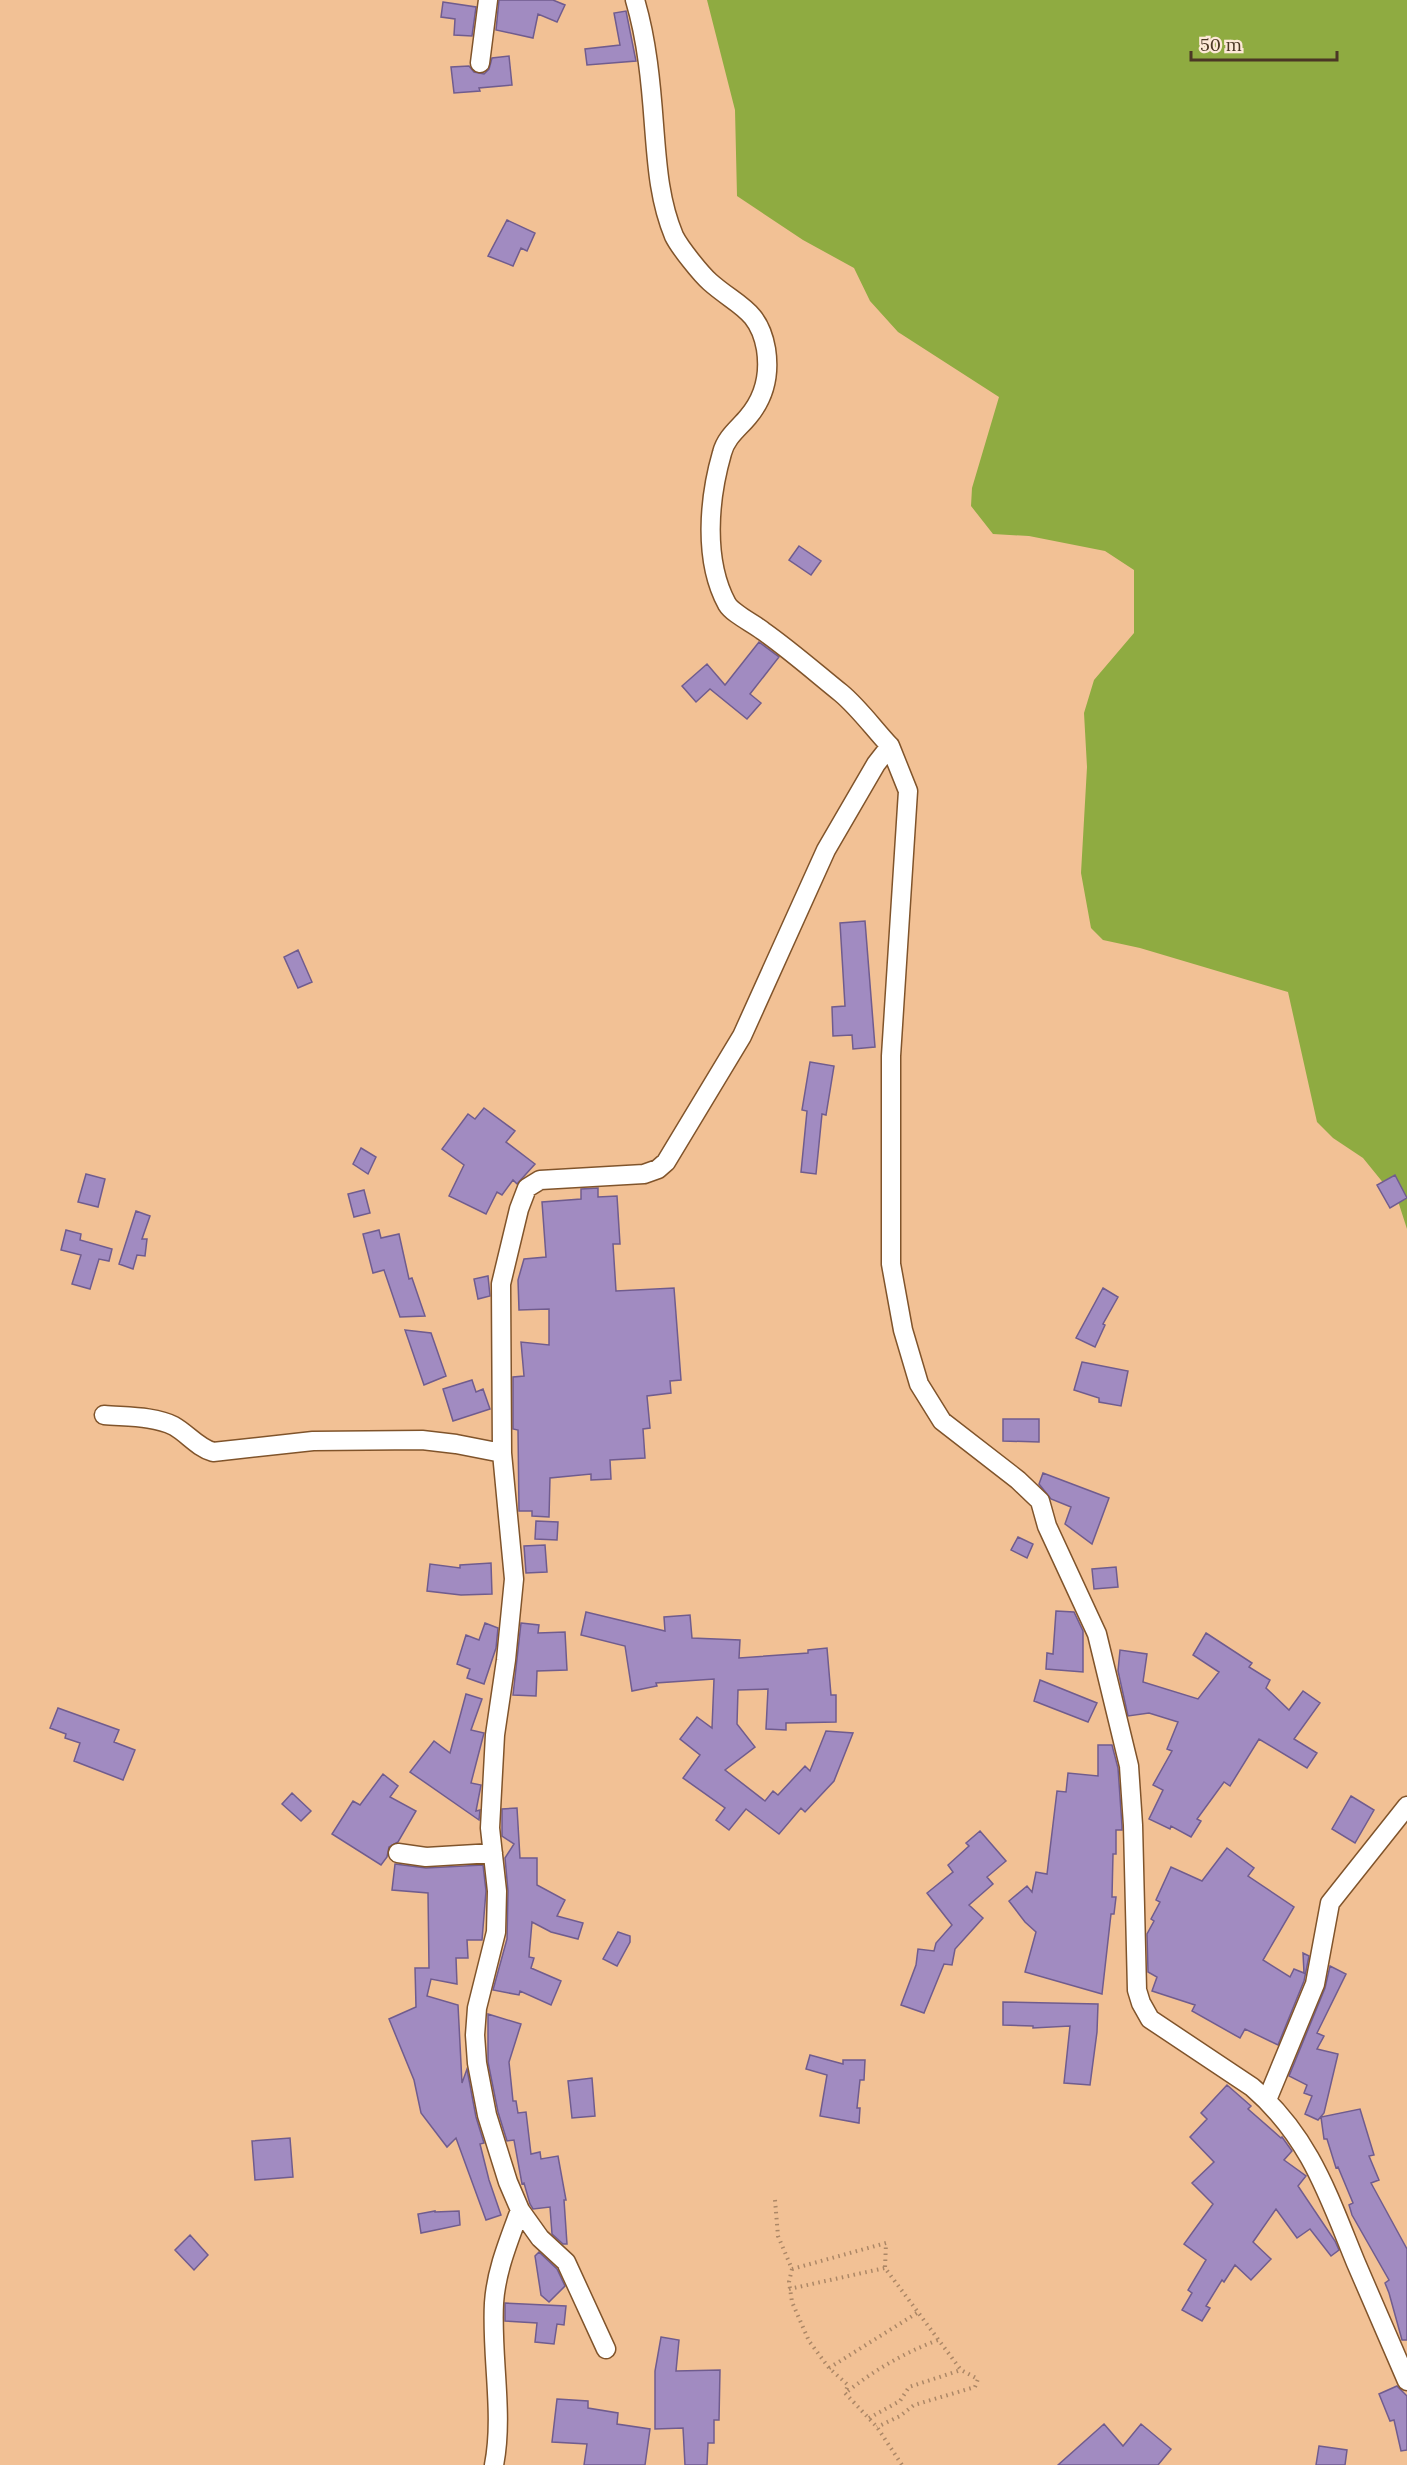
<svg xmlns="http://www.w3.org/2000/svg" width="1407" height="2465" font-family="Lora,serif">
<rect width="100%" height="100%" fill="#f2c195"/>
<path fill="#8fab41" d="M707 0H1407V1229L1398 1201 1363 1158 1333 1138 1317 1122 1288 992 1140 948 1103 940 1091 928 1081 873 1087 767 1084 713 1094 680 1134 633V570L1105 551 1029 536 993 534 971 506 972 488 999 397 898 332 870 301 854 268 803 240 737 196 735 110Z"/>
<path fill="#a18bc1" stroke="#705c8e" stroke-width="1.5" d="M499 0H553L565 5 557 22 538 14 533 38 496 30Z
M443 2 476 7 472 36 454 35 455 19 441 17Z
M626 11 636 61 587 65 585 49 620 45 614 13Z
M509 56 512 85 479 88 480 91 454 93 451 67 469 66 474 72 484 74 489 69 492 58Z
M507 220 535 233 527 251 521 248 513 266 488 256Z
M799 546 821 561 811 575 789 560Z
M759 642 779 657 750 694 761 703 747 719 710 689 696 702 682 686 707 664 725 685Z
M865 921 875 1047 853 1049 852 1035 833 1036 832 1007 845 1006 840 923Z
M298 950 312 982 298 988 284 957Z
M810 1062 834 1066 826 1115 822 1114 816 1174 801 1172 807 1111 802 1110Z
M484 1108 515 1131 506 1142 535 1164 517 1184 513 1180 502 1195 497 1192 486 1214 449 1196 464 1165 442 1149 468 1114 475 1119Z
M361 1148 376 1157 368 1174 353 1164Z
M86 1174 105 1179 98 1207 78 1202Z
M1395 1175 1407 1198 1390 1208 1377 1185Z
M598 1188V1197L617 1196 620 1244H613L616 1291 674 1288 681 1380 670 1381 671 1393 647 1396 650 1428 643 1429 645 1458 610 1460 611 1479 591 1480V1474L550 1478 549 1517 532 1516V1511H519L518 1430 513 1429V1377L524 1376 521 1342 549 1345V1309L519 1310 518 1280 524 1259 546 1257 542 1202 581 1199V1189Z
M364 1190 370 1213 354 1217 348 1194Z
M136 1211 150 1216 142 1239H147L145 1256 137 1255 133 1269 119 1264Z
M66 1230 81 1234 80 1240 112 1249 109 1261 99 1259 90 1289 72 1284 81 1255 61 1250Z
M379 1230 381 1238 399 1234 409 1279 412 1278 425 1316 400 1317 384 1270 373 1273 363 1234Z
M488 1276 490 1296 478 1299 474 1279Z
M1103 1288 1118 1297 1103 1324 1105 1325 1095 1347 1076 1338Z
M405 1330 431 1333 446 1376 424 1385Z
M1082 1362 1128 1371 1121 1406 1099 1402V1398L1074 1390Z
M472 1380 476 1392 483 1389 490 1409 453 1421 443 1389Z
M1003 1419H1039V1442L1003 1441Z
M1043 1473 1109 1498 1092 1544 1065 1524 1071 1507 1051 1499 1039 1484Z
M536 1521 558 1522 557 1540 535 1539Z
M1018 1537 1033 1544 1027 1558 1011 1550Z
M545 1545 547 1572 526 1573 524 1546Z
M491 1563 492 1594 461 1595 427 1591 430 1564 460 1568V1565Z
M1116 1567 1118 1587 1094 1589 1092 1569Z
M1056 1611 1074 1612 1083 1631V1672L1046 1669 1047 1653 1053 1654Z
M586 1612 665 1631 664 1617 690 1615 692 1638 740 1640 739 1658 808 1653V1650L827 1648 831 1695H836V1722L786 1723V1730L766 1729 768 1689 738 1690 737 1724 755 1747 725 1770 765 1801 773 1791 778 1795 805 1766 810 1771 826 1731 853 1733 834 1781 805 1812 801 1808 779 1834 746 1809 729 1830 716 1820 725 1808 683 1778 700 1755 680 1739 697 1717 712 1728 714 1679 656 1683 657 1686 632 1691 625 1646 581 1635Z
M485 1623 498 1628 496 1648 484 1684 467 1678 470 1669 457 1664 466 1635 479 1640Z
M521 1623 539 1625 538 1633 565 1632 567 1670 537 1671 536 1696 513 1695Z
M1206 1633 1252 1663 1249 1667 1270 1680 1266 1688 1289 1710 1303 1691 1320 1703 1294 1739 1317 1753 1307 1768 1259 1739 1230 1786 1224 1782 1197 1819 1201 1821 1191 1837 1171 1826 1170 1829 1149 1819 1163 1790 1153 1785 1172 1751 1167 1749 1178 1722 1149 1713 1128 1716 1118 1671 1120 1650 1147 1654 1143 1682 1198 1699 1219 1672 1193 1655Z
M1040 1680 1097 1703 1088 1722 1034 1701Z
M466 1694 482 1699 471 1730 484 1733 471 1783 481 1785 476 1811 480 1810 479 1820 410 1772 434 1741 450 1753Z
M58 1708 119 1730 114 1742 135 1750 123 1780 74 1761 80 1743 65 1738 66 1734 50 1728Z
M1098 1745H1112L1118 1768 1122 1826V1830H1116V1854H1113L1112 1897H1116L1114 1914H1111L1102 1994 1025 1972 1036 1932 1025 1922 1009 1901 1027 1886 1032 1892 1036 1872 1047 1874 1057 1791 1066 1792 1068 1773 1098 1776Z
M383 1774 398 1786 390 1797 416 1811 398 1842 389 1847 387 1857 381 1865 332 1834 353 1801 360 1805Z
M292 1793 311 1811 301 1821 282 1804Z
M1351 1796 1374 1810 1355 1843 1332 1829Z
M517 1808 520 1858H537V1885L565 1900 557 1916 583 1923 578 1939 551 1932 532 1922 529 1957 534 1958 531 1968 561 1981 551 2005 520 1991 519 1995 493 1990 507 1939 508 1891 505 1858 514 1844 502 1836V1809Z
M980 1831 1006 1861 987 1877 993 1884 969 1905 983 1918 955 1949 952 1965 944 1964 924 2013 901 2005 916 1965 918 1949 934 1951 936 1943 952 1925 927 1893 953 1872 948 1865 969 1846 966 1843Z
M1227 1848 1254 1868 1248 1876 1294 1907 1263 1960 1290 1977 1294 1969 1304 1973 1303 1953 1309 1956 1304 1981 1278 2045 1245 2029 1240 2038 1192 2011 1195 2005 1152 1991 1157 1977 1148 1972 1147 1934 1154 1921 1151 1919 1160 1902 1156 1900 1171 1867 1202 1881Z
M395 1864 426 1868 483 1865 486 1891 482 1940H467L468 1958H456L457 1984 431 1979 427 1996 458 2005 462 2083 467 2069 476 2117 484 2143 480 2144 489 2180 501 2215 486 2220 456 2138 447 2147 421 2113 414 2080 389 2019 416 2007 415 1968H429L428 1893 392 1890Z
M618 1932 630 1936V1942L617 1966 603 1959Z
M1330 1966 1346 1974 1317 2033 1324 2036 1317 2049 1338 2054 1324 2113 1318 2120 1305 2114 1312 2096 1304 2093 1307 2085 1289 2076 1325 1988Z
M1003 2002 1098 2004 1097 2032 1090 2085 1064 2083 1070 2026 1033 2028V2026L1003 2025Z
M488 2014 521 2024 509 2062 513 2101H516L518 2113 526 2112 531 2154 540 2152 541 2159 558 2156 566 2200H564L567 2244H563L552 2234 550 2207 533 2209 530 2204 524 2183 522 2184 514 2140 507 2141 498 2112 488 2062Z
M810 2055 843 2064V2060H865L864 2080H860L857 2108H860L859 2123 820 2116 827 2075 806 2069Z
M592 2078 595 2116 572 2118 568 2081Z
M1227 2085 1251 2106 1248 2109 1281 2138 1282 2137 1292 2151 1284 2160 1306 2176 1298 2186 1335 2241 1339 2250 1331 2256 1310 2229 1297 2238 1276 2209 1253 2242 1271 2259 1251 2280 1235 2265 1224 2282 1222 2280 1206 2306 1210 2308 1202 2321 1182 2310 1192 2293 1188 2290 1206 2260 1184 2244 1213 2204 1192 2183 1214 2162 1190 2137 1207 2119 1201 2113Z
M1360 2109 1374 2155 1369 2156 1379 2180 1371 2183 1407 2249V2340H1402L1389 2293 1385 2283 1389 2280 1352 2215 1349 2205 1353 2203 1338 2167 1336 2168 1327 2139H1324L1321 2117Z
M290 2138 293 2177 255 2180 252 2141Z
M435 2211V2212L459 2211 460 2225 421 2233 418 2214Z
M190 2235 208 2255 194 2270 175 2250Z
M539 2252 557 2269 565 2286 549 2302 541 2295 535 2256Z
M505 2303 566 2306 564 2325 557 2324 554 2344 535 2342 537 2323 505 2321Z
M661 2337 679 2340 676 2371 720 2370 719 2420H714V2443H708L707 2465H685L683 2428 655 2429V2371Z
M1397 2386 1407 2396V2450L1401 2451 1394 2420 1390 2421 1379 2394Z
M557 2399 588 2401V2408L618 2413 617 2424 650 2429 645 2465H584L587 2444 552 2442Z
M1104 2424 1123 2446 1141 2424 1171 2449 1158 2465H1058Z
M1319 2446 1347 2450 1345 2465H1316Z"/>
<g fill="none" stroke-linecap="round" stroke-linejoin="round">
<g stroke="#80542b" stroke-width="21">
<path id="street" d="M480 63 488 0
M890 746 908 791 891 1056V1264L903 1330 919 1384 942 1421 1018 1480 1040 1501 1047 1526 1097 1634 1129 1766 1133 1825 1137 1990 1141 2003 1150 2019 1252 2087C1310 2137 1328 2195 1356 2263 1373 2303 1390 2342 1407 2381
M104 1415C126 1417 155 1416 174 1426 188 1434 197 1447 213 1452L313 1441 422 1440 456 1444 502 1453
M398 1853 426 1857 493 1853
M1267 2100 1315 1984 1330 1903 1407 1806
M606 2349 566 2262 540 2238 520 2210 508 2182 487 2115 477 2063 475 2035 477 2008 496 1932 497 1891 490 1828 495 1735 506 1660 514 1579 502 1453 501 1284 519 1209 527 1188 540 1180 644 1174 658 1169 666 1162 742 1036 826 850 876 764 890 746C874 729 859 708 841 693 815 672 790 650 763 631 753 623 733 614 727 604 703 560 709 498 722 453 726 437 739 428 748 417 765 397 770 375 766 349 759 309 737 306 710 282 701 274 680 248 674 236 659 200 657 163 654 125 651 84 647 40 635 0
M494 2465C504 2414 491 2356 494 2303 496 2271 509 2240 520 2210"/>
</g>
<path stroke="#ac8766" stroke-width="4" stroke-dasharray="1.5 4.5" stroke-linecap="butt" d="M775 2200 778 2236 792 2269 789 2282 792 2302 809 2341 829 2368 848 2385 845 2393 877 2427 902 2465
M792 2269 886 2243 885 2268 961 2370 978 2379 975 2387 914 2405 900 2416 877 2427
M789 2289 885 2268
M829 2368 917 2313
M848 2391C876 2369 904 2353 938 2340
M869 2418 900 2401 909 2387 961 2370"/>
<use href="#street" stroke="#fff" stroke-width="18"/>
</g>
<path d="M1191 51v9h146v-9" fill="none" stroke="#4b3725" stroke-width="3"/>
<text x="1200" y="51" font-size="18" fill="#4b3725" stroke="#fde8d7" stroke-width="4.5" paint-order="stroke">50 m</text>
</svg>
